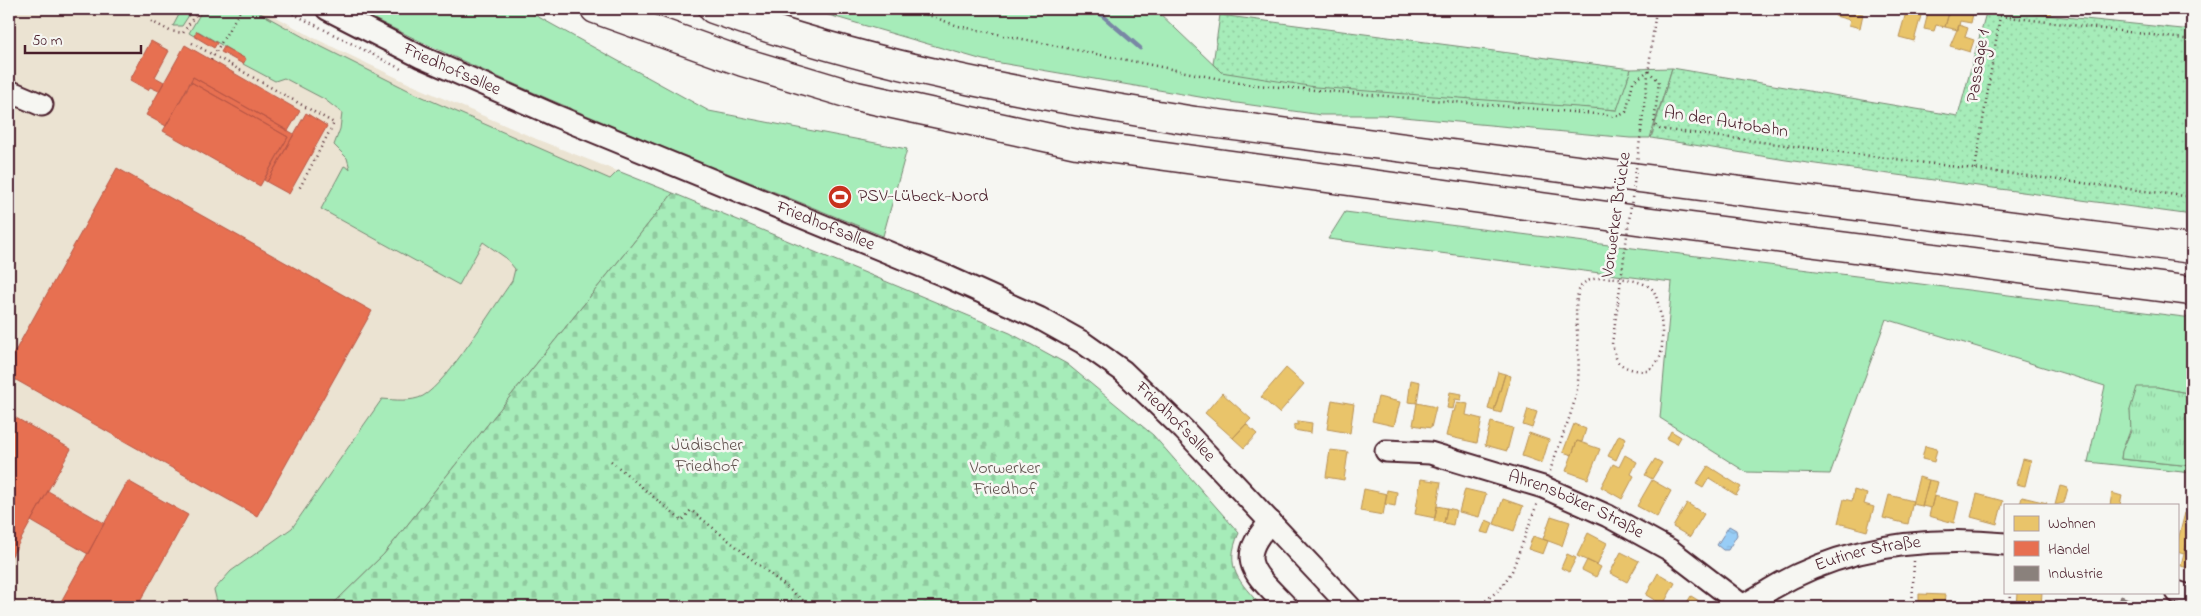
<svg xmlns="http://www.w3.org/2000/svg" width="2201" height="616" font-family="'Indie Flower',sans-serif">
<defs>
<pattern id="cemetery-stones" width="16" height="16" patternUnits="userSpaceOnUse" patternTransform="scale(1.25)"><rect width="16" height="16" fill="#a6ecb9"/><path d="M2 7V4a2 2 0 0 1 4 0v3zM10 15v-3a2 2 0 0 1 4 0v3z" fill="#90ca9f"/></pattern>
<pattern id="park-tufts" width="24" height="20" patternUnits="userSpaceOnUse" patternTransform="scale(1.25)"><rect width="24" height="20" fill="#a6ecb9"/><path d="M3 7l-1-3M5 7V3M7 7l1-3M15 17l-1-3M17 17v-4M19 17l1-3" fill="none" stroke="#90ca9f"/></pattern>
<pattern id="garden-dots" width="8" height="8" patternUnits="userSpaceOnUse" patternTransform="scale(1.25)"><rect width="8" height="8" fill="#a6ecb9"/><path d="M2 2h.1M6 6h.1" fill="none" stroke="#90ca9f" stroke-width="1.8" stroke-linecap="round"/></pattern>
<pattern id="water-ripples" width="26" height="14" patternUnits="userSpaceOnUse" patternTransform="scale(1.25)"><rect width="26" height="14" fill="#98cdf6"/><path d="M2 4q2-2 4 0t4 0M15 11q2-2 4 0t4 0" fill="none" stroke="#84b0d3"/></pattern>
</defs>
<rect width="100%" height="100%" fill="#f6f6f2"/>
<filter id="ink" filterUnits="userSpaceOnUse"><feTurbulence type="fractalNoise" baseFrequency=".02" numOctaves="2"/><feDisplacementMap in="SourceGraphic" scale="10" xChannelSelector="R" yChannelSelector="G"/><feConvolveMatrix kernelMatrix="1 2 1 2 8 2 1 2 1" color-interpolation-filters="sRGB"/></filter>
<g filter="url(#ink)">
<path fill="#ebe3d2" d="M9 9H262L316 39 410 84 541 141 673 193 330 607H9Z"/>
<path fill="#a6ecb9" stroke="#788672" d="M182 9H193L182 26H173Z
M203 9H253L314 43 416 94 610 179 618 171 673 193 384 554 330 607H214L217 602 214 590 231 571 292 528 382 399C395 400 411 402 423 396 447 383 494 306 512 281L515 269 506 258 483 242 459 285 321 209 344 166 350 169 347 158 334 145 340 129 342 113 324 99 284 78 275 81 243 64 245 59 198 31 194 36 189 33Z
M354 9H524L709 111 907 149 883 236C705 163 525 95 354 9Z
M808 9H1155L1221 72 1616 110 1631 69 1672 68 1650 138H1630L1382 115H1321L1223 101 983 60Z
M1345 212 2192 318V394L2157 387 2130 410C2135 435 2123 438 2121 459L2192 466V473L2088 462 2105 386 1886 319 1830 474 1746 472 1660 418 1672 282 1328 239Z"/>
<path fill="url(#cemetery-stones)" stroke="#788672" d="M673 193 1010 333 1067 364 1153 435 1239 533C1223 568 1240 582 1262 607H330L384 554Z"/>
<path fill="url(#park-tufts)" stroke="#788672" d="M2137 387H2157L2192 394V466L2121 459 2122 451 2131 431 2130 410Z"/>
<path fill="url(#garden-dots)" stroke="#788672" d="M1987 9 2192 30V215L1786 160 1651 138 1672 68 1958 116Z
M1220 15 1631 69 1617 110 1315 87 1221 72 1213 64Z"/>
<path fill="url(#water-ripples)" stroke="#7987a5" d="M1729 526 1736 530 1737 535 1728 550H1723L1717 545Z"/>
<path fill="#e9c46a" stroke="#b99257" d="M1727 9H1743L1742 14 1727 12Z
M1836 9H1858L1857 13 1863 14 1860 28 1849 25 1850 20 1835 16Z
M1907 9 1916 11 1917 9H1925L1924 13 1922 12 1914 41 1899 37Z
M1925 9H1950L1945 27 1936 25 1934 31 1924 29 1928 13H1924Z
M1950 9H1974L1971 23 1960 21 1958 30 1945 27Z
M2023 9H2051L2050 15 2022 12Z
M1959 25 1968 28 1965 37 1974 40 1970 52 1950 46Z
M1286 368 1304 384 1279 413 1261 397Z
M1498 372 1505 374 1494 411 1488 409Z
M1505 374 1511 376 1501 413 1494 411Z
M1411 380 1420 382 1417 403 1408 402Z
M1450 392 1462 394 1461 400 1455 399 1453 409 1447 408Z
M1222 393 1251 419 1233 438 1205 413Z
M1378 397 1400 402 1394 426 1372 421Z
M1332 400 1354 404 1350 433 1327 429Z
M1457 402 1468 404 1466 415 1482 419 1477 443 1446 436 1452 411 1454 412Z
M1417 403 1436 407 1431 428 1413 425Z
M1528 409 1537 412 1532 428 1523 425Z
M1298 421 1312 423 1311 433 1294 430V424L1298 425Z
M1491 422 1513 428 1507 451 1485 445Z
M1246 424 1257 434 1244 448 1233 438Z
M1574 424 1586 429 1582 442 1577 441 1572 455 1563 452Z
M1671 431 1681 437 1677 444 1667 439Z
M1529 433 1549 440 1542 463 1522 456Z
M1619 435 1626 438 1616 460 1608 456Z
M1577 441 1600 449 1588 479 1566 471Z
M1925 446 1937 449 1934 462 1922 459Z
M1330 450 1348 452 1344 480 1326 477Z
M1625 455 1637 462 1631 474 1634 476 1622 499 1601 487 1613 464 1619 467Z
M1655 459 1662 463 1652 479 1645 475Z
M2023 459 2031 461 2025 486 2016 484Z
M1708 466 1741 487 1736 495 1709 478 1703 488 1696 484Z
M1919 477 1929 480 1922 506 1912 504Z
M1421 479 1441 482 1435 518 1415 514Z
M1652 480 1671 491 1657 517 1637 506Z
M1929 480 1938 482 1931 508 1922 506Z
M2060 486 2068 488 2064 503 2055 505Z
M1364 489 1387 494 1383 515 1360 511Z
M1465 489 1486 494 1479 517 1459 512Z
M1387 490 1397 492 1395 506 1385 504Z
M1854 490 1867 494 1864 504 1874 507 1867 531 1838 523 1844 499 1852 501Z
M2112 493 2122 496 2120 505H2110Z
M1977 494 2003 501 1997 524 1971 517Z
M1889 495 1913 501 1908 524 1883 518Z
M1934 496 1959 502 1954 523 1929 516Z
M2022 497 2047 503 2046 505H2020Z
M1503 499 1523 506 1514 531 1494 524Z
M1687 503 1704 514 1690 537 1673 527Z
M1437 506 1447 508 1444 523 1434 521Z
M1447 508 1456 510 1453 525 1444 523Z
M2185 513 2192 515V522L2184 554 2177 552V544Z
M1551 516 1570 522 1562 546 1543 539Z
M1486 520 1493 523 1489 534 1481 532Z
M1588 533 1607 543 1597 565 1577 556Z
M1533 536 1548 541 1543 554 1528 549Z
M2188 537 2192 538V548L2186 546Z
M2186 546 2192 548V569L2181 566Z
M1621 552 1639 561 1627 582 1610 573Z
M1567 554 1576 558 1569 572 1561 568Z
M1587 560 1601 567 1596 577 1582 570Z
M1658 573 1675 583 1663 605 1646 595Z
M2017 592H2042L2041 607H2016Z
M1919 594 1945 595 1944 607H1919Z
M1691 596 1709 607H1684Z
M1822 601 1847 602V607H1821Z"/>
<path fill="#e76f51" stroke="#b85746" d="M197 31 217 43 214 48 194 36Z
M151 41 169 51 155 77 164 82 159 91 150 87 148 90 130 80Z
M185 45 300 111 288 131 193 77 166 126 146 115Z
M224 47 246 59 243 64 221 52Z
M193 77 294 134 267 182 264 180 288 137 191 82Z
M191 82 288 137 260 186 163 131Z
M306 113 327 126 289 194 267 182Z
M117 168 372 311 257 516 9 376V362Z
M9 414 71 449 9 561Z
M128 481 188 515 137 607H58Z
M48 491 104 523 88 554 31 521Z"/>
<path fill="#8a817c" stroke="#776464" d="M2121 596 2134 601 2132 607H2117Z"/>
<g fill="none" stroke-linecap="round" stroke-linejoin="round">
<path stroke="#7987a5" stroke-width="4.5" d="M1095 9 1140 48"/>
<g stroke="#4a1f2b" stroke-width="25">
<g id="minor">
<path id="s1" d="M327 9 421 57 556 116 948 277 1039 318 1082 342 1123 371 1184 430 1350 607"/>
<path d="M9 91 42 105"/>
<path id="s2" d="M1386 451 1430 453 1543 487 1608 516 1670 550 1743 606"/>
<path d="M1271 522C1232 561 1257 575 1287 607"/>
<path d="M2177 592 2192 597"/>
<path id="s3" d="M1742 607C1751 600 1762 595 1771 589 1842 547 1924 536 2005 544"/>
</g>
</g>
<g stroke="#4a1f2b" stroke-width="31">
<path id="highway" d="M595 9 743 62 856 96 1077 144 1644 221 2192 291
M713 9C869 66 1032 95 1195 121L2192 249"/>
</g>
<path stroke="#4a1f2b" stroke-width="2.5" stroke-dasharray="1 4" stroke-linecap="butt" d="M284 9 403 70
M912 9 958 26 1245 84 1619 116 1626 112 1633 82 1648 71 1659 81 1654 124 1660 129 2192 197
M151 21 170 31 183 33 199 9
M192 43 334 123 298 191
M211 60 241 9
M1641 132 1656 9
M1975 169 2000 16 2192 40
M611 461 682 521 691 510 811 607
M1550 471C1558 446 1570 420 1576 395 1579 381 1579 364 1578 349 1578 333 1571 293 1584 283 1597 273 1643 278 1653 290 1661 302 1665 344 1660 357 1657 363 1653 367 1647 371 1636 371 1625 369 1617 361L1612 344 1618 302
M1478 607 1501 588 1512 571 1537 504
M1912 607 1914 561
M2010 607 2011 592"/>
<use href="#minor" stroke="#f6f6f2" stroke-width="21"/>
<use href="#highway" stroke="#f6f6f2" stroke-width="28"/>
<path stroke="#4a1f2b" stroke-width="2.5" stroke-dasharray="1 4" stroke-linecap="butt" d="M1618 302 1641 132"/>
</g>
</g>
<defs>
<g id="stadium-disc" transform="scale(1.25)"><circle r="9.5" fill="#c8321e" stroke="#f6f6f2"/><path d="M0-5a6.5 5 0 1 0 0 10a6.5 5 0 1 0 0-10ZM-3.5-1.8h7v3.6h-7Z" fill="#fff"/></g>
</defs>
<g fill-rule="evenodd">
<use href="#stadium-disc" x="840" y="197"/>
</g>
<g text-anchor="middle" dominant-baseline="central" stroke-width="5" stroke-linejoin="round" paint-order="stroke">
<g font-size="18" fill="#4a1f2b" stroke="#f6f6f2">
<text transform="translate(1979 66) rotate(-81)">Passage 1</text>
<text stroke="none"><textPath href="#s1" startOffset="139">Friedhofsallee</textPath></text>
<text transform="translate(1726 123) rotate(9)">An der Autobahn</text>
<text transform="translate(1617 215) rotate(-82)">Vorwerker Brücke</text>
<text stroke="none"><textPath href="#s1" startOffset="544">Friedhofsallee</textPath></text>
<text stroke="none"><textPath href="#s1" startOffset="949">Friedhofsallee</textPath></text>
<text stroke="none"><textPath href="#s2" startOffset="199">Ahrensböker Straße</textPath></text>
<text stroke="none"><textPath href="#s3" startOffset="138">Eutiner Straße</textPath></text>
</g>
<g font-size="18" fill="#4a1f2b" stroke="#f6f6f2" text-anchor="start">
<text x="858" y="197">PSV-Lübeck-Nord</text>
</g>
<g font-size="18" fill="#61524e" stroke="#f6f6f2">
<text x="707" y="446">Jüdischer<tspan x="707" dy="21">Friedhof</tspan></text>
<text x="1005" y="469">Vorwerker<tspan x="1005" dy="21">Friedhof</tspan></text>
</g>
</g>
<rect width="2201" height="616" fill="none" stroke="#f6f6f2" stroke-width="30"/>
<rect x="15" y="15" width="2171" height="586" fill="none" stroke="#4a1f2b" stroke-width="2" filter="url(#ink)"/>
<rect x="2004" y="504" width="175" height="90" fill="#f6f6f2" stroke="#b1a0a2"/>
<rect x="2014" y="516" width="25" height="15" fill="#e9c46a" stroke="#b1a0a2"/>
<text x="2048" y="528" font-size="15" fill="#4a1f2b">Wohnen</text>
<rect x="2014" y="541" width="25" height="15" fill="#e76f51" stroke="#b1a0a2"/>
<text x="2048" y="554" font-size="15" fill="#4a1f2b">Handel</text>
<rect x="2014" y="566" width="25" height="15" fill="#8a817c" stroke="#b1a0a2"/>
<text x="2048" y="578" font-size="15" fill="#4a1f2b">Industrie</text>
<path d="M25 45v8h116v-8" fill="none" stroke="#4a1f2b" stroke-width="2.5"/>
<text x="32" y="45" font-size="15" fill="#4a1f2b" stroke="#f6f6f2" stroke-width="4" paint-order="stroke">50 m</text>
</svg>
